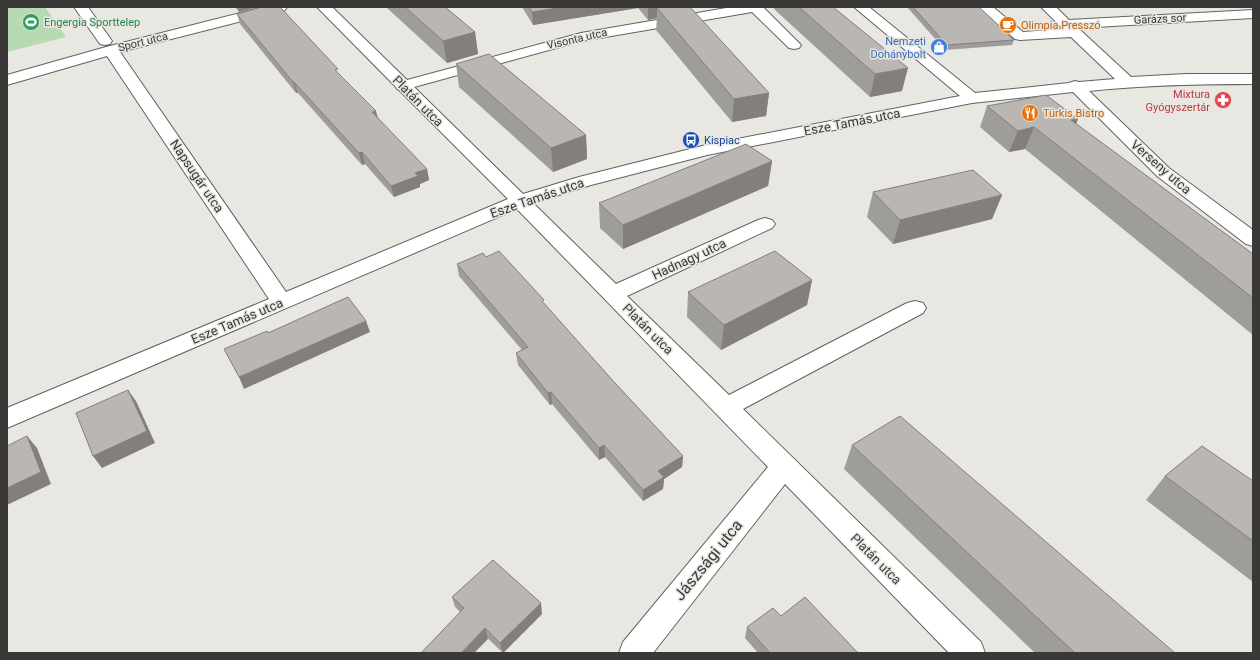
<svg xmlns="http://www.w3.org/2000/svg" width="1260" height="660" font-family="Roboto,sans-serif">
<rect width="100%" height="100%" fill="#e8e7e2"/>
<path fill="#b7dab3" d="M7 7H45L66 37 7 52Z"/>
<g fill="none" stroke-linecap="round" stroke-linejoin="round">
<g stroke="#63625e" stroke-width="2">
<path id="minor" d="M74 7H88L112 41 110 44 105 45 100 44Z
M264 7H287L285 10 120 52 286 292 508 199 399 90 397 89 395 86 317 7H332L407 80 581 33 732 7H763L801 45 799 48 794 49 789 48 752 12 582 41 414 87 523 194 579 177 706 145 960 96 854 7H869L975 93 1069 83 1075 81 1079 82 1115 79 1071 37 1020 40 1015 39 978 7H993L1023 32 1063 29 1041 7H1056L1069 20 1253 10V18L1078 28 1131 77 1186 74H1253V84C1198 84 1144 85 1089 91L1169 168 1253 230V246L1246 244 1157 176 1073 92 972 103 707 155 591 185 533 203 616 284 758 220 765 218 772 220 775 224 772 228 627 296 729 395 907 303 915 301 923 303 926 308 923 313 743 409 981 642 985 653H949L785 484 653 653H619L623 642 768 467 517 209 7 428V408L269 299 107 56 7 85V75L106 47Z"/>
</g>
<use href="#minor" fill="#fff" fill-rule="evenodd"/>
</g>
<path fill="#9f9d9a" d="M235 7H258L239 12Z
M386 7H445L475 32 478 54 447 63Z
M522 7H690L769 93 766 116 732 122 656 30 657 18 648 20 638 8 533 25Z
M774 7H833L902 91 870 97 774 9Z
M907 7H979L1014 40 1012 45 945 50Z
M237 14 339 74 378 119 427 169 429 180 420 184V187L394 197 365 164 362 165 298 93H296L240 24Z
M456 64 586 135 587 159 553 172 459 87Z
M987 106 1078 119 1076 124 1253 254V335L1025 149 1009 152 980 127Z
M772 161 768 186 623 249 600 228 599 203Z
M873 192 1002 195 992 219 893 244 867 217Z
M457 264 544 304 614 382 683 456 682 467 664 479 663 489 643 501 605 457 599 460 552 404 550 405 518 365 516 353 522 350 459 276Z
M812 280 807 305 721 350 687 317 688 292Z
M852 445 1175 653H1035L844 469Z
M1165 476 1253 481V582L1146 500Z
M452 597 542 614 503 653 455 607Z
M781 616 858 653H758L745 638 747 627Z"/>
<path fill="#827f7d" d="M238 7H258L239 12Z
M564 7H638V8L533 25 532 12Z
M648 7H678L657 8V18L648 20Z
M475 32 478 54 447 63 443 41Z
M908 68 902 91 870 97 875 74Z
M293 82H294L298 93H296Z
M769 93 766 116 732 122 734 99Z
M376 111 379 122 372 112Z
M1078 119 1069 140 1071 120Z
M1034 127 1025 149 1009 152 1018 131Z
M586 135 587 159 553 172 551 148Z
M362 152 365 164 362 165 359 153Z
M772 161 768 186 623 249V225Z
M427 169 429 180 420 184V187L394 197 391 186 415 173Z
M1002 195 992 219 893 244 900 220Z
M812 280 807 305 721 350 724 325Z
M366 321 370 332 244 389 239 377Z
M128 390 136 401 155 443 102 468 93 456Z
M551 392 552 404 550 405 548 393Z
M27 436 37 448 51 484 7 505V488Z
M604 445 605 457 599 460V448Z
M683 456 682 467 664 479 663 489 643 501V490L658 471Z
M541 603 542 614 503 653 500 643Z
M485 628 488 639 474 653H461Z"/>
<path fill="#b9b6b3" stroke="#827f7d" d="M262 7H280L338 69 335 70 376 111 372 112 427 169 415 173 418 176 391 186 362 152 359 153 294 82H293L237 14Z
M405 7H445L475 32 443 41Z
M529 7H564L532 12Z
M665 7H690L769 93 734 99 657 8Z
M799 7H833L908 68 875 74Z
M913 7H979L1014 40 947 45Z
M489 54 586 135 551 148 456 64Z
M1046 95 1078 119 1071 120 1253 254V298L1034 127 1018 131 987 106Z
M746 144 772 161 623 225 599 203Z
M973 170 1002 195 900 220 873 192Z
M499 251 544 300 542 301 614 382 683 456 658 471 664 477 643 490 604 445 599 448 551 392 548 393 516 353 528 347 457 264 483 253 486 257Z
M775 251 812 280 724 325 688 292Z
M348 297 366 321 239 377 224 349 267 331 268 333Z
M128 390 147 431 93 456 76 413Z
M900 416 1175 653H1075L852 445Z
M27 436 41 472 7 488V446Z
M1202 446 1253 481V541L1165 476Z
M493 560 541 603 500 643 485 628 461 653H421L464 608 452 597Z
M805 597 858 653H770L747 627 773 608 781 616Z"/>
<defs>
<g id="stadium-disc" transform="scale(0.9)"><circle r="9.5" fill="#2e9e5b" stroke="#e8e7e2"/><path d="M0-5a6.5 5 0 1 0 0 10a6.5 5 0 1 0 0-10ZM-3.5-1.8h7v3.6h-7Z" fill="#fff"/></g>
<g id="cafe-disc" transform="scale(0.9)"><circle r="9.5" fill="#e8710a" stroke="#e8e7e2"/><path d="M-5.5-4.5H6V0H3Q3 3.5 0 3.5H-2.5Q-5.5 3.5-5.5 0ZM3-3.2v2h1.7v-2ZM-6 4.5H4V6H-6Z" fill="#fff"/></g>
<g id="shop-disc" transform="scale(0.9)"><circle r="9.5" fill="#3f7fe0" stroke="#e8e7e2"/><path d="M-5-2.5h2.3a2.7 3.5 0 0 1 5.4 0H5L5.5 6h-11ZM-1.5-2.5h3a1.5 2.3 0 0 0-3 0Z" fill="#fff"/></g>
<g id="pharmacy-disc" transform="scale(0.9)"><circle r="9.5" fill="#e0444e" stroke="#e8e7e2"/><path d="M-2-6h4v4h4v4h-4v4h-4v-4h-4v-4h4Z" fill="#fff"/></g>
<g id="restaurant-disc" transform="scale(0.9)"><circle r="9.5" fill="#e8710a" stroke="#e8e7e2"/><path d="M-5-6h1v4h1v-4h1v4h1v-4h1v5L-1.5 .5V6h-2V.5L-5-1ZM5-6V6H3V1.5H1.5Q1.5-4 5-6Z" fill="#fff"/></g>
<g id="bus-disc" transform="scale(0.9)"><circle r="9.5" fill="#1a4fb4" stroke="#e8e7e2"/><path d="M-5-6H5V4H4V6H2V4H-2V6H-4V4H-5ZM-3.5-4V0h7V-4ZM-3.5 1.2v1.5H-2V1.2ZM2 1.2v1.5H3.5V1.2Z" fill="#fff"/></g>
</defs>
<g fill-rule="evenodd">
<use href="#stadium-disc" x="31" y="22"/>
<use href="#cafe-disc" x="1008" y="25"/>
<use href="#shop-disc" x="939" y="47"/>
<use href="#pharmacy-disc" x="1223" y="100"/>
<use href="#restaurant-disc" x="1030" y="113"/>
<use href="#bus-disc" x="691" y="140"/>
</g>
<g text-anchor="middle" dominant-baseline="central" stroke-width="3" stroke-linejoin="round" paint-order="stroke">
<g font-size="11" fill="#3a3938" stroke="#e8e7e2">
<text transform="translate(1160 19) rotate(-3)">Garázs sor</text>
<text transform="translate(577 39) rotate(-13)">Visonta utca</text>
<text transform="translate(143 42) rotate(-14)">Sport utca</text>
</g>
<g font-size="11" fill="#27864d" stroke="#e8e7e2" text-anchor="start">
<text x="44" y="22">Engergia Sporttelep</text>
</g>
<g font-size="11" fill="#c56008" stroke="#e8e7e2" text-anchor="start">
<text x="1021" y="25">Olimpia Presszó</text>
<text x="1043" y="113">Türkis Bistro</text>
</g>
<g font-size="11" fill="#366cbe" stroke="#e8e7e2" text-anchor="end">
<text x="926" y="41">Nemzeti<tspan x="926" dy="13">Dohánybolt</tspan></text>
</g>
<g font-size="11" fill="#be3a42" stroke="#e8e7e2" text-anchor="end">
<text x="1210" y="94">Mixtura<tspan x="1210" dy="13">Gyógyszertár</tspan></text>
</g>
<g font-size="11" fill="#164399" stroke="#e8e7e2" text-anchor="start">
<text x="704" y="140">Kispiac</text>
</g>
<g font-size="13" fill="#3a3938" stroke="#e8e7e2">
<text transform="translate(418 101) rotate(45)">Platán utca</text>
<text transform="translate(852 122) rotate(-11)">Esze Tamás utca</text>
<text transform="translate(1161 167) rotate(41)">Verseny utca</text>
<text transform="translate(197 176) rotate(56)">Napsugár utca</text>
<text transform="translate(537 198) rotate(-19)">Esze Tamás utca</text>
<text transform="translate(689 259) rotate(-25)">Hadnagy utca</text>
<text transform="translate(237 321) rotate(-23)">Esze Tamás utca</text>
<text transform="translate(648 329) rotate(45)">Platán utca</text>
<text transform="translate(876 559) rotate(45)">Platán utca</text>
</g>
<g font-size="16" fill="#3a3938" stroke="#e8e7e2">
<text transform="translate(708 560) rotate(-51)">Jászsági utca</text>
</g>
</g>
<rect width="1260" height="660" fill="none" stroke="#3a3938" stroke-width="16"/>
</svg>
